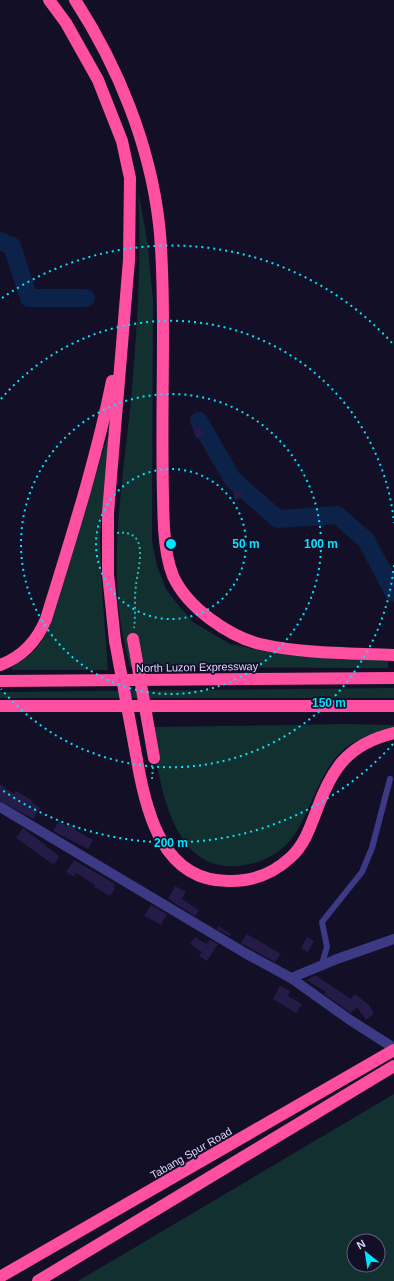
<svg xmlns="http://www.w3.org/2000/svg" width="394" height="1281" font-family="Arial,sans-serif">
<rect width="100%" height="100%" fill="#130f26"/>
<path fill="#12302f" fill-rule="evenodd" d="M138 191 147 239 153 299 152 541 157 566 166 589 179 606 193 622 230 644 267 652 388 660V668L130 667C125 646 120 624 118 602 113 534 124 467 131 400 137 329 142 262 138 191Z
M107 438 110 439 100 536 102 590 108 670H12V667C34 654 42 645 51 622Z
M394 688V698H0V692Z
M348 724 394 725V729C336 740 330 762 307 811 302 822 296 835 287 844 273 858 257 864 238 866 168 872 159 776 151 727Z
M394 1094V1281H78ZM354 1241H378V1265H354Z"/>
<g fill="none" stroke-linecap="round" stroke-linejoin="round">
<path stroke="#0c2248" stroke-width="18" d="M0 241 12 246 29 298H86
M199 421 233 480 278 519 337 515 366 540 394 593"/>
</g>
<path fill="#241b47" d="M200 426 205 434 197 439 193 431Z
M242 490 244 497 235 500 233 492Z
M0 784 14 794 16 791 33 801 32 803 40 808 33 819 0 801Z
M59 821 67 826 68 823 76 828 75 830 93 840 88 849 53 831Z
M23 828 59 856 54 865 16 838Z
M74 860 115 884 113 887 115 888 110 896 94 887 95 885 76 873 74 877 66 872Z
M175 886 186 892 182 899 199 910 195 916 168 899Z
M151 905 167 914 161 925 144 916Z
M218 926 231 934 230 936 217 929Z
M247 934 281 954 275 962 241 943Z
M195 937 206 944 210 940 218 944 207 961 199 956 202 952 190 944Z
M307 937 314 941 308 952 301 948Z
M315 975 351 999 355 994 369 1005 374 1014 366 1020 357 1007 351 1013 324 994 326 992 307 980Z
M280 986 290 991 288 996 302 1004 296 1013 273 999Z"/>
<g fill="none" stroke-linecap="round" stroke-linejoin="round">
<path stroke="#2fb8b0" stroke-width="2" stroke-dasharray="2 3" stroke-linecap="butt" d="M117 533C151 529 138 567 136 585 134 599 136 614 134 628
M152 779 153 767"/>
<path stroke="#3d3a85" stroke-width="6" d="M321 967 327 947 322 922 362 872 372 848 390 779"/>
<path stroke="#3d3a85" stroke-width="10" d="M0 807 245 953 291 978 350 1020 394 1048
M291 978 337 959 394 939"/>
<path stroke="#ff4fa3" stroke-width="12" d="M49 0 66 23 98 80 122 141 130 178 129 260 108 513V574L115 641
M75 0C118 66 150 145 159 224 163 260 163 296 163 332 163 398 161 463 164 528 165 545 167 561 173 576 187 607 228 636 260 644 304 654 350 653 394 655
M0 665C22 657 37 641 46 619 70 541 96 461 112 381
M0 681 394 678
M0 706H394
M137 760C146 813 163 883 231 881 254 881 274 873 291 857 304 845 310 828 316 812 331 770 347 744 394 733
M0 1277 394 1050
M38 1281 394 1066"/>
<path stroke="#ff4fa3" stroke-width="12" d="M133 639 154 758
M115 641 137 760"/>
</g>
<g fill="none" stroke="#00e5ff" stroke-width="2" stroke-dasharray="2 4">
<circle cx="171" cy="544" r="75"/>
<circle cx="171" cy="544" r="150"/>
<path d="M394 565A224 224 0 0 1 1 689M1 399A224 224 0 0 1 394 523"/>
<path d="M393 744A299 299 0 0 1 2 790M2 298A299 299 0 0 1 393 344"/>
</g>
<g text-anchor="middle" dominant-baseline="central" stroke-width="3.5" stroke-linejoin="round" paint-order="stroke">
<g font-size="11" fill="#d9d4ff" stroke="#130f26">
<text transform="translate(197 667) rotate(-1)">North Luzon Expressway</text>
<text transform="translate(191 1153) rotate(-30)">Tabang Spur Road</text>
</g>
</g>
<circle cx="171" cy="544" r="6" fill="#00e5ff" stroke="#130f26" stroke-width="2"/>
<g font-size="12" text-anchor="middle" font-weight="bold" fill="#00e5ff" stroke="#130f26" stroke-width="3.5" stroke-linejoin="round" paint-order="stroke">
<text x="246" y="548">50 m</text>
<text x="321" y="548">100 m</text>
<text x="329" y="707">150 m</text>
<text x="171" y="847">200 m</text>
</g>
<g transform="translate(366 1253) rotate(330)"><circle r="19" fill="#130f26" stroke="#625e7d"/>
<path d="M0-3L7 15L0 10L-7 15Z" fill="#00e5ff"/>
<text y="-6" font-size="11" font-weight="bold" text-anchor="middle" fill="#d9d4ff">N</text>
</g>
</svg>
